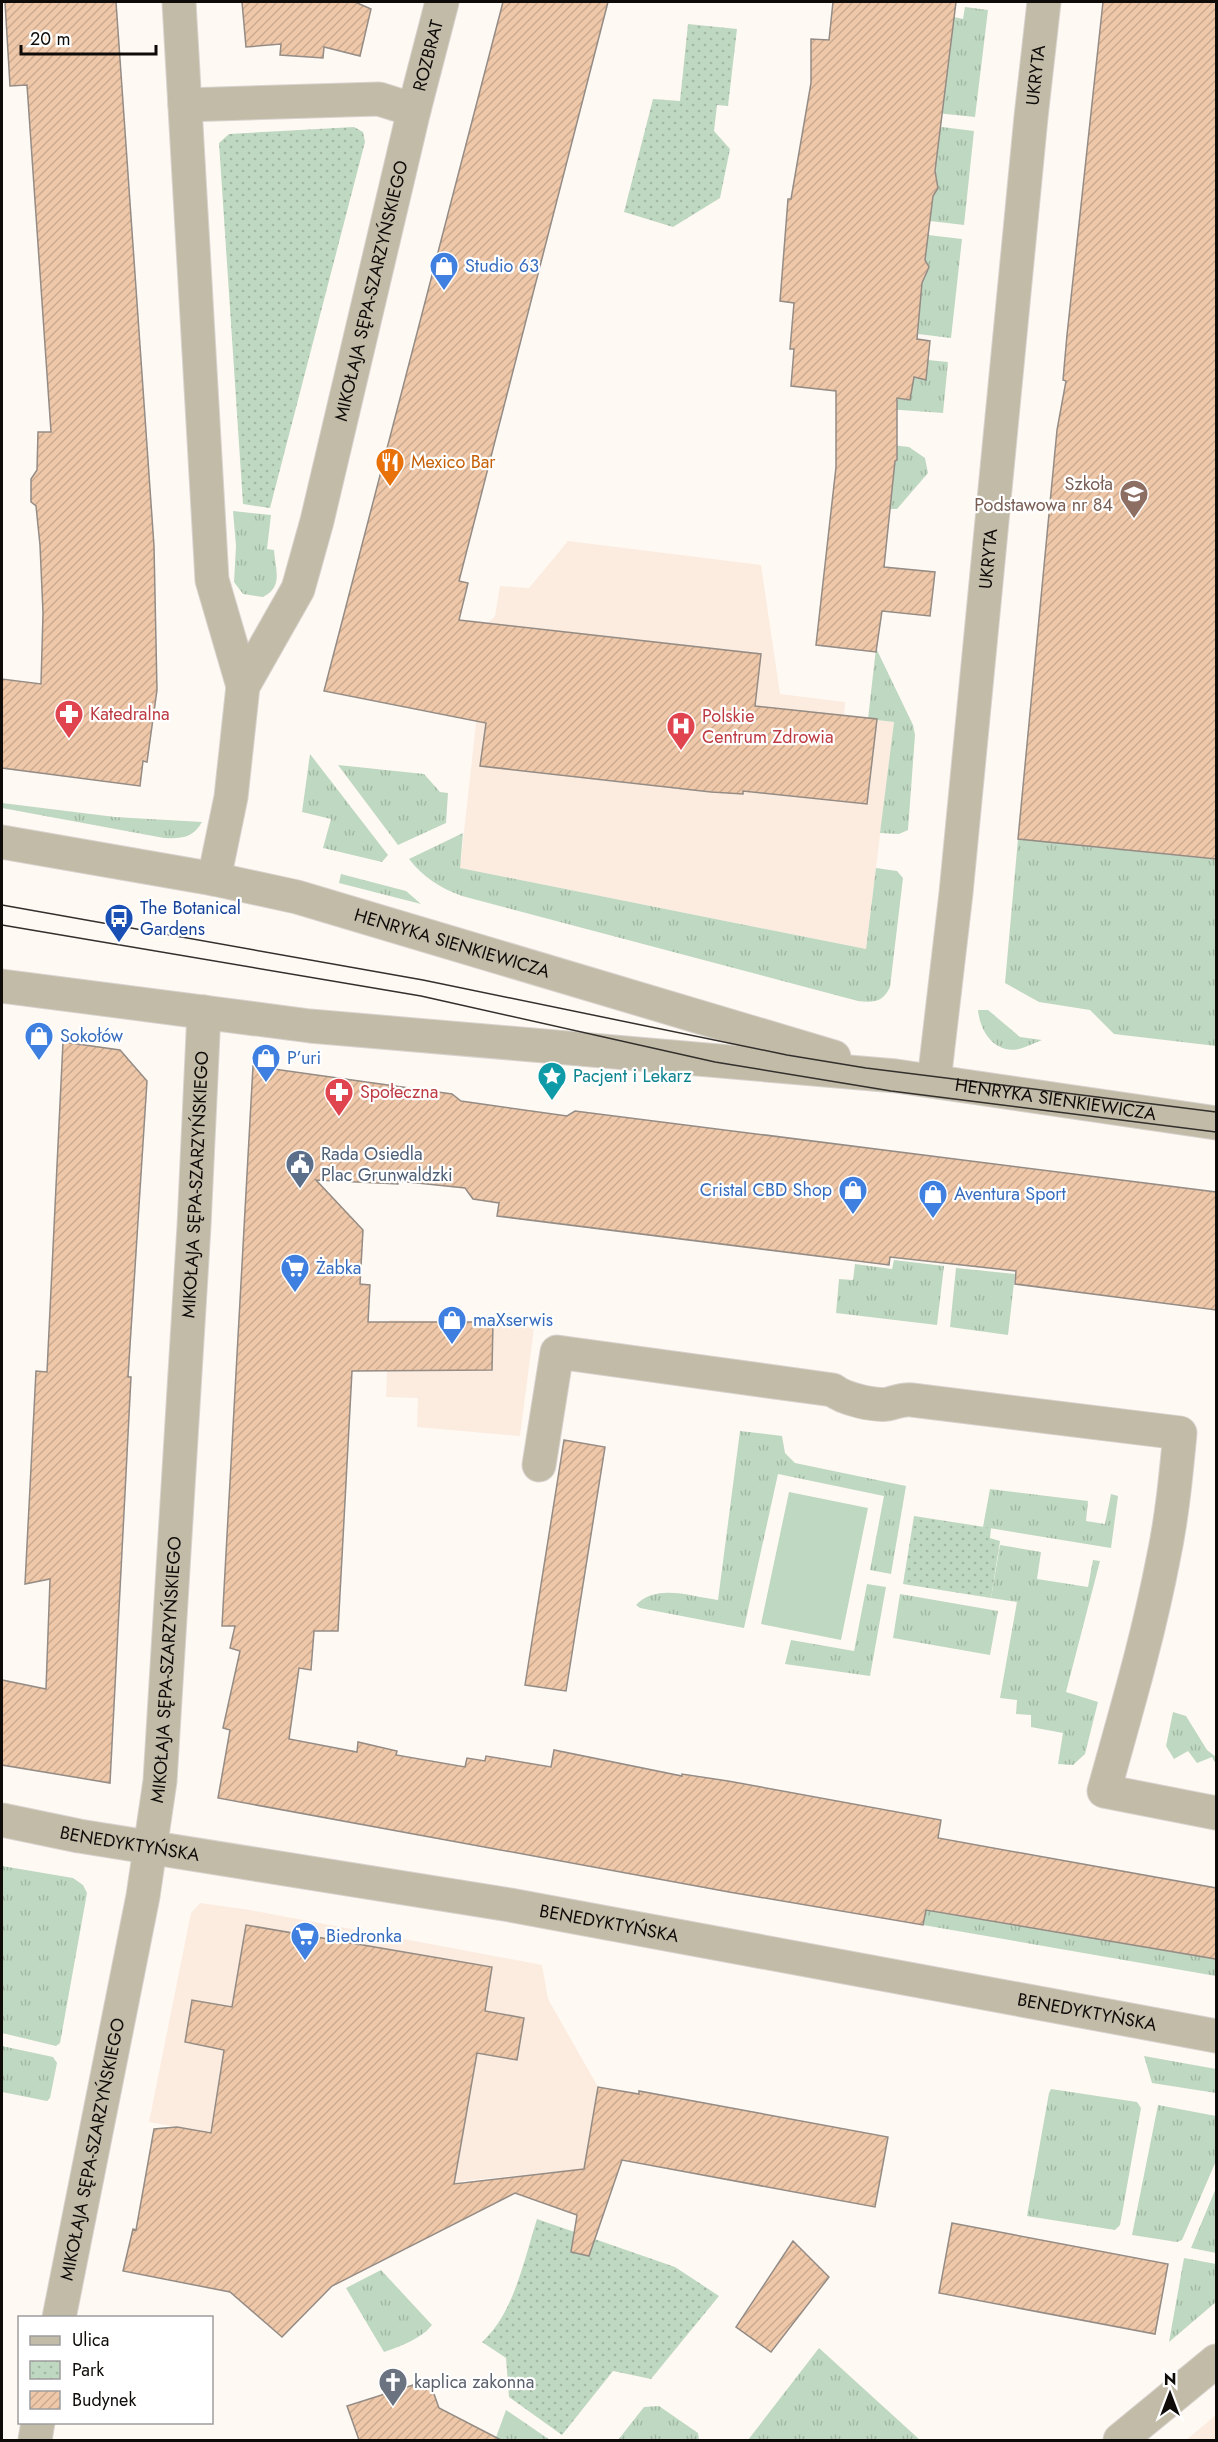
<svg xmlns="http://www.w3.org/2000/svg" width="1218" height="2442" font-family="Jost,sans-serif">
<defs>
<pattern id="grass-tufts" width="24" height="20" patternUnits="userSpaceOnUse" patternTransform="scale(1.5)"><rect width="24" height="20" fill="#bfd8c1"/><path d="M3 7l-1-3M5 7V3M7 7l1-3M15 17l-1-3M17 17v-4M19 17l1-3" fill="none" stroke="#a3b8a4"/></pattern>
<pattern id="park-dots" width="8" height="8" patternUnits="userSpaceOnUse" patternTransform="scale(1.5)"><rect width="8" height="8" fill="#bfd8c1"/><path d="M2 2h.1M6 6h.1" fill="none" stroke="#a3b8a4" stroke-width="1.8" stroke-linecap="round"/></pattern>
<pattern id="building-hatch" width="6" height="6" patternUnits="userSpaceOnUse" patternTransform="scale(1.5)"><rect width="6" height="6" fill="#efc8a9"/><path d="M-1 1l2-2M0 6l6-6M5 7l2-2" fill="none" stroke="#ccaa90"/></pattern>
</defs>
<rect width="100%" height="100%" fill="#fff9f4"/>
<path fill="#fcecdf" d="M568 541 761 565 780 694 845 702 844 716 894 722 866 949 460 868 487 624 495 616 500 586 529 588Z
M389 1320 493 1322 534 1328 520 1436 417 1427 418 1398 386 1397Z
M200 1903 250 1910 542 1965 548 1999 598 2087 588 2141 613 2146 601 2186 562 2171 462 2181 385 2219 198 2131 149 2122 191 1913Z
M1216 2415V2440H1186Z"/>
<path fill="url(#grass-tufts)" d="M965 7 988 10 975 117 936 113 954 17 963 19Z
M934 126 974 131 964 225 930 221 933 195 938 185 935 170 939 138Z
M928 235 962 239 951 338 918 334 922 282 928 270 925 260Z
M928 360 948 362 943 413 843 406 860 394 910 400 914 377 925 379Z
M839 439 909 447 925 458 928 473 897 509H890L895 461Z
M233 511 271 515 267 549 274 550C275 568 284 587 263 597L243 594 234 582 236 546Z
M876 648 913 725 915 735 908 830 899 834 880 833 894 722 868 719Z
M310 754 388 855 382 862 323 848 331 819 302 812Z
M338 765 424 774 440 792 448 793 446 823 398 845Z
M2 803 115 817 202 822C193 838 181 839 164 838L2 808Z
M463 833 460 868 866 949 876 868 897 871 903 878 890 987C883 1002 874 1003 858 1001L462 896C440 888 423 877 409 859Z
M1018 839 1216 859V1046L1114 1034 1090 1010 1039 1002 1005 983Z
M341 874 406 891 421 904 339 883Z
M978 1010H988L1020 1037 1042 1040C1034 1043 1026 1047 1019 1049 994 1054 980 1031 978 1010Z
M894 1260 944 1266 937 1325 836 1313 839 1279 853 1280 855 1264 892 1269Z
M956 1268 1015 1274 1008 1335 950 1327Z
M740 1431 782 1436 785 1453 795 1463 906 1486 891 1574 870 1570 884 1496 778 1474 744 1628 640 1608 636 1605C657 1583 692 1597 718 1600Z
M990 1489 1088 1501 1086 1521 1105 1524 1111 1494 1118 1496 1111 1548 983 1527Z
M1000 1545 1041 1552 1037 1579 1088 1587 1093 1560 1100 1561 1066 1692 1098 1702 1085 1754 1073 1765 1058 1764 1063 1733 1031 1727V1715L1016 1714 1017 1700 1000 1698 1017 1602 991 1598Z
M867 1584 886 1587 870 1676 785 1664 791 1640 854 1651Z
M900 1594 998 1611 990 1655 893 1638Z
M1173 1712 1186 1716 1207 1750 1216 1757V1764L1212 1757 1197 1763 1188 1751 1174 1759 1166 1746Z
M2 1866 73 1878 83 1885 87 1893 60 2043 56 2046 2 2033Z
M926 1910 1216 1959V1976L923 1925Z
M2 2046 53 2057 57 2063 50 2098 47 2101 2 2092Z
M1144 2056 1216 2069V2093L1152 2083Z
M1051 2089 1137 2102 1141 2108 1120 2225 1115 2230 1027 2216 1049 2093Z
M1158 2105 1216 2116V2161L1182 2240 1177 2242 1132 2235Z
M1216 2188V2253L1191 2248Z
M1184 2258 1216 2264V2302L1169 2342Z
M381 2270 432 2325C421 2339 401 2346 384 2352L346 2288Z
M819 2348 920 2440H748Z
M659 2406 698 2433 699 2440H618L644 2407Z
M506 2410 550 2440H551H495Z"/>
<path fill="url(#park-dots)" d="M688 24 737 29 728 106 717 105 714 131 730 149 720 198 673 227 624 212 653 99 680 101Z
M354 127 363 132 365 142 270 508 243 504 219 143 229 134Z
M914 1516 991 1528 990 1538 1000 1541 991 1598 903 1584Z
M537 2219 675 2267 719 2296 651 2379 613 2371 562 2435 509 2397 506 2358 482 2342C514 2313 524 2260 537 2219Z"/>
<path fill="#bfd8c1" d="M789 1492 868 1508 841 1640 761 1624Z"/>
<path fill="url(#building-hatch)" stroke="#948c85" stroke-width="1.5" d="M5 2H116L154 546 157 690 147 762 143 761 140 786 2 768V679L41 684 43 613 40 545 36 506 31 502V479L37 470 38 432H51L27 85 10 86Z
M242 2H355L371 9 360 56 324 47 323 58 280 55 281 44 246 47Z
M503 2H608L459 581 468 583 459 620 761 654 755 706 877 719 867 804 743 791V794L711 792 480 766 486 723 324 691Z
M833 2H956L935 171 938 188 933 196 925 260 929 267 922 283 917 339 930 341 926 380 914 377 910 400 897 398V460L895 461 884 567 935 572 930 616 882 611 876 652 816 645 836 467V391L791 386 794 349H790L794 303 780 301 788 199H791L811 83V39L829 40Z
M1103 2H1216V859L1018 839 1057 430 1066 381 1063 380 1067 335Z
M63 1042 120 1050 147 1081 128 1377H131L110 1783 2 1765V1680L46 1689 50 1579 25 1584 36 1371 47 1372Z
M253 1066 452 1094 461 1101 567 1116 575 1111 1216 1192V1310L1015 1284 1016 1271 890 1257 889 1265 497 1216 499 1203 473 1199 465 1188 398 1181V1184L316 1180 363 1230 360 1284 370 1285 368 1322H493L492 1370 352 1371 338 1631H314L311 1670 299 1668 289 1739 357 1752 358 1742 397 1751 396 1755 465 1767 467 1758 485 1761 486 1756 551 1767 554 1750 682 1776V1774L728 1781 941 1820 938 1838 1216 1888V1959L926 1910 923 1925 729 1892 218 1798 230 1730 223 1728 240 1651 230 1648 235 1626H222Z
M564 1440 605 1447 566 1691 525 1685Z
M246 1925 492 1967 485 2011 524 2018 517 2060 477 2053 454 2184 584 2169 598 2087 639 2094V2091L888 2137 875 2207 622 2160 589 2256 571 2252 577 2215 515 2193 332 2286 282 2337 230 2292 123 2271 133 2229 136 2230 154 2129 177 2127 211 2133 224 2050 185 2042 192 2000 232 2007Z
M952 2223 1168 2264 1155 2334 939 2293Z
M793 2241 829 2277 771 2352 736 2327Z
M429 2380 439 2408 501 2440H359L347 2406Z"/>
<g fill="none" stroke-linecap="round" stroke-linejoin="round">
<g stroke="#d8d3ce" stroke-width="35">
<g id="minor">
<path d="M179 2 212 580 243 686"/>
<path d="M185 105 379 99 414 110"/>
<path id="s1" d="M2 842 214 879 297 897 834 1057"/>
<path id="s2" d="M214 879 231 797 243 686 298 589 317 521 414 110 442 2"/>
<path id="s3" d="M2 986 310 1026 896 1076 1216 1123"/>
<path id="s4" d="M934 1081 956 893 1031 117 1044 2"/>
<path d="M539 1465 557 1352 833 1390C844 1399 874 1406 888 1404 897 1402 903 1399 912 1400L1180 1433C1176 1475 1172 1518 1163 1560 1148 1638 1125 1715 1104 1791L1216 1813"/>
<path id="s5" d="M2 1820 79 1836 510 1905 1216 2036"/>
<path id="s6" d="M59 2318 143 1896 160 1781 194 1226 204 1012"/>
<path d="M35 2440 38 2422"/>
<path d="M1120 2440 1216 2361"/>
</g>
</g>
<use href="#minor" stroke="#c2bba8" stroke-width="33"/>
<path stroke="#322f2c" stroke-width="1.5" d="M2 905 423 980 787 1055 866 1068 1216 1112
M2 925 421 996 715 1062 891 1091 1216 1132"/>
</g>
<defs>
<g id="shop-pin" transform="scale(1.5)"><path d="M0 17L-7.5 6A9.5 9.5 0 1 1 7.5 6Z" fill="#3f7fe0" stroke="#fff"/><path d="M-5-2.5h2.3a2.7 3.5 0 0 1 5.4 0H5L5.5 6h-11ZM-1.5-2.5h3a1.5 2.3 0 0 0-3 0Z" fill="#fff"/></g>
<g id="restaurant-pin" transform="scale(1.5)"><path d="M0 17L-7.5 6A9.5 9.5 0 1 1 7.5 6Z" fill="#e8710a" stroke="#fff"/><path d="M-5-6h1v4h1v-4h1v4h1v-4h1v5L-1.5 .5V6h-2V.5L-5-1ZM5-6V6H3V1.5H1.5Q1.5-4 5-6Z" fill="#fff"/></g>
<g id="school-pin" transform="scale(1.5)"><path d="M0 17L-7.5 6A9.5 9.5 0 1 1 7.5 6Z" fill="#8d6e63" stroke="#fff"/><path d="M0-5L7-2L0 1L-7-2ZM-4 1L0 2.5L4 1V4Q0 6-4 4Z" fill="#fff"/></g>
<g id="pharmacy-pin" transform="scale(1.5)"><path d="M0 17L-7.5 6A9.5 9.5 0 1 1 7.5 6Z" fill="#e0444e" stroke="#fff"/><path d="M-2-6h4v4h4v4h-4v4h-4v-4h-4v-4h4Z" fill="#fff"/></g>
<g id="hospital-pin" transform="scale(1.5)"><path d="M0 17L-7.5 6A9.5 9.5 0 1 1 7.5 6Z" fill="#e0444e" stroke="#fff"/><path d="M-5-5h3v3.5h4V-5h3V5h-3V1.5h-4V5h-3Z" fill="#fff"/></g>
<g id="bus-pin" transform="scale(1.5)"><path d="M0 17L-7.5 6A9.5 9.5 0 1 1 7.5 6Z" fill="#1a4fb4" stroke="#fff"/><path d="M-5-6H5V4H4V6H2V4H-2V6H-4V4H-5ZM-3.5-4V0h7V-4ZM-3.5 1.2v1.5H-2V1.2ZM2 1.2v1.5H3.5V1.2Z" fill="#fff"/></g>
<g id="sight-pin" transform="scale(1.5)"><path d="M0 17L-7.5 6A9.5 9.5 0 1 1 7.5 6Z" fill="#0f9aa8" stroke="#fff"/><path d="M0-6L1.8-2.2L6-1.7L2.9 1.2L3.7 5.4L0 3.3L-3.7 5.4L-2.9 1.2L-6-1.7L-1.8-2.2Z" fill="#fff"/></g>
<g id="civic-pin" transform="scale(1.5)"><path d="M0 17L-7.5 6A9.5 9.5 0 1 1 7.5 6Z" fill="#5c6f8a" stroke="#fff"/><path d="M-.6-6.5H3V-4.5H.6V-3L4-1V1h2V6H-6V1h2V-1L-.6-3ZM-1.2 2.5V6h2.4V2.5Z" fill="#fff"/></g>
<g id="supermarket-pin" transform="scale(1.5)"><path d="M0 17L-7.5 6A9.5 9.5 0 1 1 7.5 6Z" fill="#3f7fe0" stroke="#fff"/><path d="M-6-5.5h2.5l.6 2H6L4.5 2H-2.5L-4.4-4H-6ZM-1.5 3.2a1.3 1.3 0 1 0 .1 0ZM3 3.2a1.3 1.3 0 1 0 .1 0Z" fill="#fff"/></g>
<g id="church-pin" transform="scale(1.5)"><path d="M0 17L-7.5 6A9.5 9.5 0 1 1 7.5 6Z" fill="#6b7280" stroke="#fff"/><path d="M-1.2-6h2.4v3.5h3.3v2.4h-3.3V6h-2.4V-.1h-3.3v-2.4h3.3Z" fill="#fff"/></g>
</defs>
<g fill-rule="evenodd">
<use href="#shop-pin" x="444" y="266"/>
<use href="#restaurant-pin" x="390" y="462"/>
<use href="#school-pin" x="1134" y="494"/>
<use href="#pharmacy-pin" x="69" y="714"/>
<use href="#hospital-pin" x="681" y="726"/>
<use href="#bus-pin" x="119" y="918"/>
<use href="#shop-pin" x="39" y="1036"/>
<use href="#shop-pin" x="266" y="1058"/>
<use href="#sight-pin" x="552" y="1076"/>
<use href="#pharmacy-pin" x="339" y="1092"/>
<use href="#civic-pin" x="300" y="1164"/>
<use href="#shop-pin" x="853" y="1190"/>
<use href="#shop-pin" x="933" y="1194"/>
<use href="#supermarket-pin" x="295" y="1268"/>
<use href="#shop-pin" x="452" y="1320"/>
<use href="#supermarket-pin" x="305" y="1936"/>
<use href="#church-pin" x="393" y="2382"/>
</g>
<g text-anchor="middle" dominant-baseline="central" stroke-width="4.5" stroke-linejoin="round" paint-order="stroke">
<g font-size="18" fill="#0e0b09" stroke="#fff">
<text stroke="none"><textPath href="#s2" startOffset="856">ROZBRAT</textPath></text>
<text stroke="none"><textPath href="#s4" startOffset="1011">UKRYTA</textPath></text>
<text stroke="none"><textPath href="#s2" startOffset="614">MIKOŁAJA SĘPA-SZARZYŃSKIEGO</textPath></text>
<text stroke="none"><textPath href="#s4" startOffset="525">UKRYTA</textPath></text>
<text stroke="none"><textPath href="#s1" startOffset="462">HENRYKA SIENKIEWICZA</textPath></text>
<text stroke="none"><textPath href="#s3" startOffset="1060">HENRYKA SIENKIEWICZA</textPath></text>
<text stroke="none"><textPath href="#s6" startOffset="1144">MIKOŁAJA SĘPA-SZARZYŃSKIEGO</textPath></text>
<text stroke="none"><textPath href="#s6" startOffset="658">MIKOŁAJA SĘPA-SZARZYŃSKIEGO</textPath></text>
<text stroke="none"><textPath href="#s5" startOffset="130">BENEDYKTYŃSKA</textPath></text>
<text stroke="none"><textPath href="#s5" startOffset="616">BENEDYKTYŃSKA</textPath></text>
<text stroke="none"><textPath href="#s5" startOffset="1102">BENEDYKTYŃSKA</textPath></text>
<text stroke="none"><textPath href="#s6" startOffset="172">MIKOŁAJA SĘPA-SZARZYŃSKIEGO</textPath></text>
</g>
<g font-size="18" fill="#366cbe" stroke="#fff" text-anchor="start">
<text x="465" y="266">Studio 63</text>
<text x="60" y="1036">Sokołów</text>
<text x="287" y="1058">P’uri</text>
<text x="832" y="1190" text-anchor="end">Cristal CBD Shop</text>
<text x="954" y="1194">Aventura Sport</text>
<text x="316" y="1268">Żabka</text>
<text x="473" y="1320">maXserwis</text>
<text x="326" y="1936">Biedronka</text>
</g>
<g font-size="18" fill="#c56008" stroke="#fff" text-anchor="start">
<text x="411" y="462">Mexico Bar</text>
</g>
<g font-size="18" fill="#785e54" stroke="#fff" text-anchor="end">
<text x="1113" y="484">Szkoła<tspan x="1113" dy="21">Podstawowa nr 84</tspan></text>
</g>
<g font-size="18" fill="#be3a42" stroke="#fff" text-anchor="start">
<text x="90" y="714">Katedralna</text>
<text x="702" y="716">Polskie<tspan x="702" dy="21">Centrum Zdrowia</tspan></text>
<text x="360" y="1092">Społeczna</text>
</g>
<g font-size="18" fill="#164399" stroke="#fff" text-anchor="start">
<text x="140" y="908">The Botanical<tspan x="140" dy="21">Gardens</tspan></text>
</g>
<g font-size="18" fill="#0d838f" stroke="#fff" text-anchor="start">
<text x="573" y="1076">Pacjent i Lekarz</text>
</g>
<g font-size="18" fill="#4e5e75" stroke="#fff" text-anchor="start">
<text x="321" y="1154">Rada Osiedla<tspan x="321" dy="21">Plac Grunwaldzki</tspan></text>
</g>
<g font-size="18" fill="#5b616d" stroke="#fff" text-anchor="start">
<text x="414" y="2382">kaplica zakonna</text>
</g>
</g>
<rect width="1218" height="2442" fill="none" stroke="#0e0b09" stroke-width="6"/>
<rect x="18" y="2316" width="195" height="108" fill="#ffffff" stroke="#9f9d9d" stroke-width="1.5"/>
<rect x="30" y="2336" width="30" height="9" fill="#c2bba8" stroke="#9f9d9d" stroke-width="1.5"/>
<text x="72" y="2346" font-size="18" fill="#0e0b09">Ulica</text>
<rect x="30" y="2361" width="30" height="18" fill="url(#park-dots)" stroke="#9f9d9d" stroke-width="1.5"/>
<text x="72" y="2376" font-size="18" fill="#0e0b09">Park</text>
<rect x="30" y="2391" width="30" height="18" fill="url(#building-hatch)" stroke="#9f9d9d" stroke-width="1.5"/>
<text x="72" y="2406" font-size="18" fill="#0e0b09">Budynek</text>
<g transform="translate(1170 2394)" stroke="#ffffff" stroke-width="4.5" paint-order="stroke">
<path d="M0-4.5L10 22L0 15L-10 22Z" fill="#0e0b09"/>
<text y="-9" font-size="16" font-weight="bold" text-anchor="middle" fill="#0e0b09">N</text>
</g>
<path d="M21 45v9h135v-9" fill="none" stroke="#0e0b09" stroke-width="3"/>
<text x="30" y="45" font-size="18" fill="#0e0b09" stroke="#ffffff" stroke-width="4.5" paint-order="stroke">20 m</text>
</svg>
